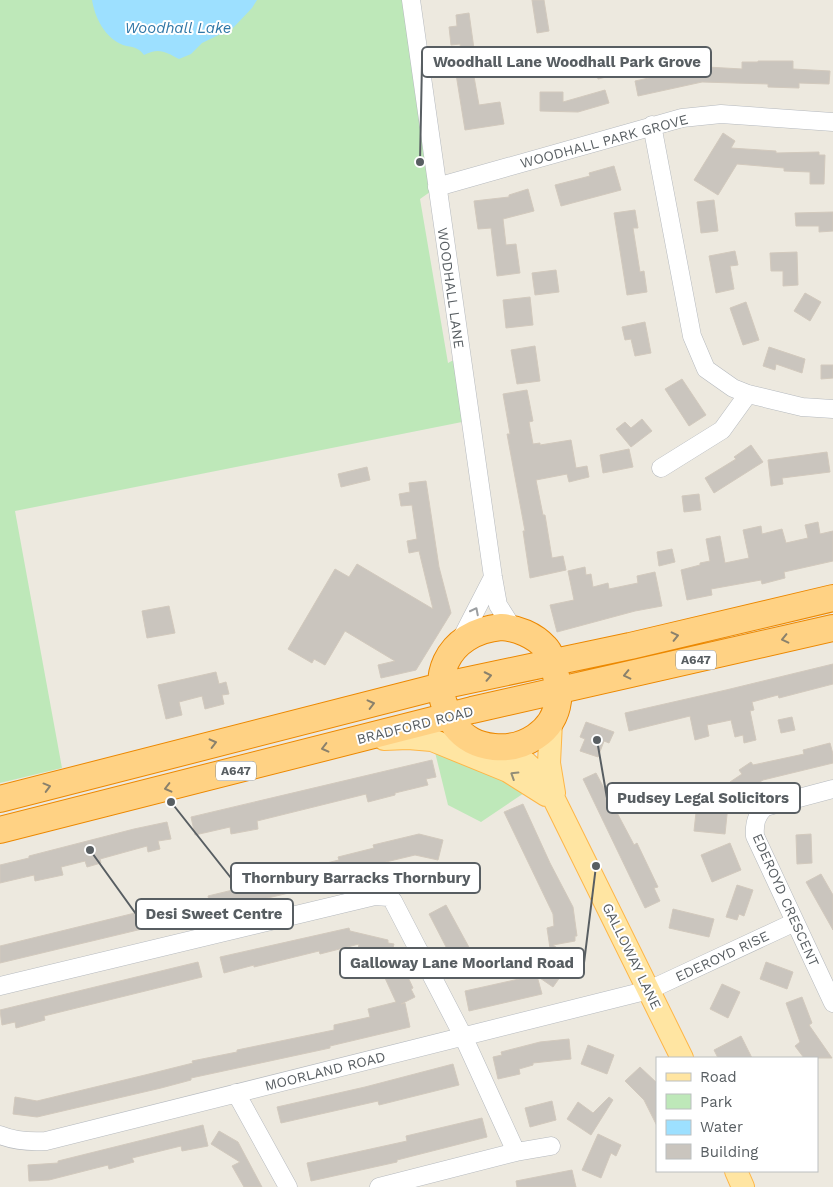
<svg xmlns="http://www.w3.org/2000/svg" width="833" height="1187" font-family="'Work Sans',sans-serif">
<rect width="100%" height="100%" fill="#ede9df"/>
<path fill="#bee8b9" d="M0 0H411L437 187 420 199 448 363 461 356 472 420 15 511 62 768 0 783Z
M432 740 533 787 481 822 448 805Z"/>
<path fill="#9de0ff" d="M92 0H257L252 8 233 28 202 43 191 54 179 59C166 52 159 47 144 55 137 46 133 48 123 45 105 38 95 18 92 0Z"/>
<path fill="#cac5be" stroke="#d2c9bd" d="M532 0H544L549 31 537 33Z
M469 13 475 56 462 58 460 44 451 45 449 27 457 26 456 15Z
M610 55 614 75 598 79 593 59Z
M758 61H793V69L830 71 829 84 799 83V88L768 87V84L702 82 638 96 635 81 686 70 687 74 707 71V67L742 69V62H758Z
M473 71 479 105 500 102 504 124 465 130 456 74Z
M605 90 609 103 578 112 540 111V92H563V102Z
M723 133 735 141 731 148 776 151V153L819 152V155H825L824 184H810V172L784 171V168L737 164 718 195 694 180Z
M614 166 621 190 561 206 555 185 590 176 589 173Z
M528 189 534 211 503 219 506 245 516 244 520 273 497 276 491 228 478 229 474 201 509 197V195Z
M714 200 718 231 701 233 697 202Z
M635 210 638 228H633L640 272 644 271 647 292 627 295 614 213Z
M833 212V231L819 232V226H796L795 213Z
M735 251 738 265 730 266 734 289 716 293 709 256Z
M797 252 798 285 783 286V271H771L770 253Z
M556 270 559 292 535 295 532 273Z
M805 293 821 302 810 321 794 311Z
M530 297 533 325 506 328 503 300Z
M746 302 759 340 743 345 730 308Z
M645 322 651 353 635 356 631 339 625 340 622 327Z
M535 346 540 381 517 384 511 350Z
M769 347 805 359 802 373 776 364 775 370 763 366Z
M821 365H833V378L821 379Z
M682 379 706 415 689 426 665 389Z
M527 390 533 421 529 422 533 444 540 443V445L571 440 576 468 587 466 589 477 569 482 567 474 536 480 543 515H545L552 558 563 556 566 570 530 578 523 531H525L507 434H510L503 394Z
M642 419 652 431 631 447 616 429 625 422 631 428Z
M751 445 763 462 714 493 705 478 736 459 734 457Z
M629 449 633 467 603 473 600 455Z
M827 452 830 472 782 478 783 484 771 486 768 460Z
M367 467 370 480 341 487 338 474Z
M426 481 439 567 451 613 416 670 381 678 378 665 395 661 345 631 325 665 314 659 312 663 288 649 335 569 349 577 357 564 433 609 419 551 409 553 407 541 417 539 412 505 401 506 399 494 410 492 409 483Z
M699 494 701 510 684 512 682 496Z
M818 522 820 534 833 531V561L784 572 785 578 762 584 761 580 711 589 712 595 687 600 681 570 700 565V563L710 561 706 539 720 536 725 563 749 558 743 530 761 526 762 534 782 529 786 543 808 538 805 525Z
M672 549 675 562 659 566 657 552Z
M585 567 586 575 591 574 593 587 608 583 609 589 638 583 637 576 655 572 662 606 635 611 557 632 550 605 574 600 568 571Z
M169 606 175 633 147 638 142 611Z
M833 664V684L779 698 778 695 752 702 754 710 750 711 756 740 744 743 743 735 735 737 731 720 707 725 709 736 695 740 690 716 629 731 625 713 726 690Z
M216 672 219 684 226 682 229 694 222 695 224 704 205 709 202 696 179 702 182 715 166 719 158 685Z
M792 717 795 730 781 733 778 720Z
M586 722 614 732 609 743 604 741 598 757 580 751 585 739 580 737Z
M830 743 833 754V763L763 780 739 795 730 782 742 774 739 770 751 762 753 765 804 754 803 750Z
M432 760 436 777 426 779 428 785 395 793V795L368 802 366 794 257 821 258 829 231 834 230 827 195 835 191 817Z
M596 773 632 841 634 845 637 843 658 887 654 888 660 901 645 908 583 779Z
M697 803 728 805 725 834 694 831Z
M523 804 550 863 573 907 577 936H575V941L553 945 573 959 553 987 537 976 542 994 469 1011 465 991 537 975 551 955 547 928 554 926 553 914 504 812Z
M167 822 171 839 158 841 160 849 148 852 147 846 100 859 101 863 87 867 85 861 61 867 63 875 35 881 34 875 0 883V865L29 858V856L134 829Z
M419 834 443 840 438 860 415 855 369 866 370 869 335 878 336 882 212 911 208 896 303 873 302 869 339 860 338 857 374 848 373 845Z
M811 834 812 863 797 864 796 835Z
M730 843 741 870 712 882 701 855Z
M821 874 833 895V930L806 882Z
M737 885 753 890 744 916 739 914 737 920 726 917Z
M184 901 188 918 0 963V946Z
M446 905 477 962 459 972 429 914Z
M673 909 714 919 709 937 669 928Z
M349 928 350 931 388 940V943L394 944 387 971 402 964 413 988 411 989 415 997 401 1004 405 1003 410 1027 330 1046V1048L191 1078V1080L161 1088 37 1117 13 1114 15 1097 37 1101 145 1075 193 1063 192 1061 237 1052V1050L334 1030V1025L370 1017 368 1009 396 1002 379 965 356 959 359 944 320 954 319 951 254 967V965L224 973 220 957Z
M198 962 202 977 44 1016 45 1020 16 1028 15 1022 2 1025 0 1010Z
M766 962 793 972 787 989 760 979Z
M722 984 740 992 728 1018 710 1009Z
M802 997 812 1023 809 1025 832 1058H804L795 1046 800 1042 786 1003Z
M741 1036 752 1058H718L714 1050Z
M569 1039 571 1059 533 1063V1065L519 1069 520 1074 498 1079 493 1057 502 1055 501 1052 540 1042Z
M588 1045 614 1055 607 1074 581 1064Z
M453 1064 459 1085 379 1105 378 1101 281 1123 277 1107 365 1087Z
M640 1067 657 1083V1126L644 1100 625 1081Z
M609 1097 613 1100 591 1135 567 1119 578 1102 593 1113Z
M552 1101 556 1120 530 1127 525 1108Z
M482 1118 487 1137 397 1160V1162L311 1181 307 1163 407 1141 406 1136Z
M203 1125 208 1146 182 1151 181 1146 132 1158 134 1162 109 1169 108 1165 49 1180 29 1181 28 1165 58 1163V1161Z
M219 1131 238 1142 262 1187H244L232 1166 240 1162 211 1144Z
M598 1134 621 1145 616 1156 611 1153 601 1178 582 1170Z
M572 1170 576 1187H517L516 1181Z"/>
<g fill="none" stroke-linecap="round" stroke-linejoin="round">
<g stroke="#b5b9be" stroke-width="19">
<path id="minor" d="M411 0 493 577 498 605 512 627
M652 125 692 336 706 369 733 388 748 394 802 407 833 409
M437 187 682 118 721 114 833 122
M661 468 722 430 748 394
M459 643 493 577
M833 789 765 807C756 815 754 824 755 836L833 1003
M0 986 375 896 389 897 393 901 463 1036 516 1152 379 1187
M236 1093 288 1187
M0 1135C15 1141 30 1142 46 1141L649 990 795 922
M516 1152 551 1146"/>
</g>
<g stroke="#feb647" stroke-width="24">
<path id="major" d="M551 722 549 763 554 793
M384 739 408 738 432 740 508 771 546 795
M509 747 538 774 555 801 682 1058
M736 1171 743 1187"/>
</g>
<g stroke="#ec8800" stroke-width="28">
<path id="highway" d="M501 627C517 628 534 635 545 647 551 653 553 663 555 671 557 681 560 691 558 701 554 732 523 750 494 747 477 745 465 739 455 726 424 681 447 632 501 627Z
M0 799 441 686 630 646 833 598
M0 830 472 710 833 628"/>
</g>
<use href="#minor" stroke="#fff" stroke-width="18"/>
<use href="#major" stroke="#ffe5a2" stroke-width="22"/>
<use href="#highway" stroke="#ffd284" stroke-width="26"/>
</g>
<defs><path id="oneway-chevron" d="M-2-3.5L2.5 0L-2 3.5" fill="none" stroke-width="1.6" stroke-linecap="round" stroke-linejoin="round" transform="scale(1.25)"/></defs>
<use stroke="#9b9ea1" href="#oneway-chevron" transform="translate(475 611) rotate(-63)"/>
<g stroke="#8a816c">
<use href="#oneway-chevron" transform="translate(675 636) rotate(-13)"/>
<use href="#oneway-chevron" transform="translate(785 639) rotate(167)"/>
<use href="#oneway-chevron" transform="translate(627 675) rotate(167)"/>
<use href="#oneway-chevron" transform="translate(488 676) rotate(-12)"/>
<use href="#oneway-chevron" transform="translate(371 704) rotate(-14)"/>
<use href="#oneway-chevron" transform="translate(213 743) rotate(-14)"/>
<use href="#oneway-chevron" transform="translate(325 748) rotate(166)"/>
<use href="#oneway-chevron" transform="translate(47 787) rotate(-15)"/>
<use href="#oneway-chevron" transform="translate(168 788) rotate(166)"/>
</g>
<use stroke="#928d78" href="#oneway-chevron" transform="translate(514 775) rotate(-148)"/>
<g text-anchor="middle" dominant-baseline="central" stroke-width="4" stroke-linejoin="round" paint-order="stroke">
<g fill="#fff" stroke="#8a8e91" stroke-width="1">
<rect x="676" y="650.5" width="40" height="19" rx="4"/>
<rect x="216" y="761.5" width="40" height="19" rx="4"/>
</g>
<g font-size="12" font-weight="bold" fill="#585e62">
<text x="696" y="660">A647</text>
<text x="236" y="771">A647</text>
</g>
<g font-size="14" fill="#585e62" stroke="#fff">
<text transform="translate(604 141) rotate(-15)">WOODHALL PARK GROVE</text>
<text transform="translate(451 288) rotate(82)">WOODHALL LANE</text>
<text transform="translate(415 725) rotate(-14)">BRADFORD ROAD</text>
<text transform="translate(786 900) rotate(66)">EDEROYD CRESCENT</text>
<text transform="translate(632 956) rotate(64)">GALLOWAY LANE</text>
<text transform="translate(722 956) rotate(-25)">EDEROYD RISE</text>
<text transform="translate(325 1071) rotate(-14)">MOORLAND ROAD</text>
</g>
<g font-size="15" font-style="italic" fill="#2f77a7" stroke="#fff">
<text x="178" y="28">Woodhall Lake</text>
</g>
</g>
<path fill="none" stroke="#585e62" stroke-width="2" d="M420 162L422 62M597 740L607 798M171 802L231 878M90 850L136 914M596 866L584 963"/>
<g fill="#585e62" stroke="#fff" stroke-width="2">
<circle cx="420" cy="162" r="5"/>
<circle cx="597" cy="740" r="5"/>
<circle cx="171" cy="802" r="5"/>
<circle cx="90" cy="850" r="5"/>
<circle cx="596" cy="866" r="5"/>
</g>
<g fill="#fff" stroke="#585e62" stroke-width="2">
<rect x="422" y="47" width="289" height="30" rx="5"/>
<rect x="607" y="783" width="193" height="30" rx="5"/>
<rect x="231" y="863" width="249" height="30" rx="5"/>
<rect x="136" y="899" width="157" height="30" rx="5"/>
<rect x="340" y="948" width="244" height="30" rx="5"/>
</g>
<g font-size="15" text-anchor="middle" font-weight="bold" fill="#585e62">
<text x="567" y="67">Woodhall Lane Woodhall Park Grove</text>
<text x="703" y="803">Pudsey Legal Solicitors</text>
<text x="356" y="883">Thornbury Barracks Thornbury</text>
<text x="214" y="919">Desi Sweet Centre</text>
<text x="462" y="968">Galloway Lane Moorland Road</text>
</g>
<rect x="656" y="1057" width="162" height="115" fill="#ffffff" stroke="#bcbfc0"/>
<rect x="666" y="1073" width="25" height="8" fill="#ffe5a2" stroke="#bcbfc0"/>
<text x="700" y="1082" font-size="15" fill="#585e62">Road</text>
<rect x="666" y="1094" width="25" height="15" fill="#bee8b9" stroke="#bcbfc0"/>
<text x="700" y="1107" font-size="15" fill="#585e62">Park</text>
<rect x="666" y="1120" width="25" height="15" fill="#9de0ff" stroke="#bcbfc0"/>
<text x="700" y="1132" font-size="15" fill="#585e62">Water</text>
<rect x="666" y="1144" width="25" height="15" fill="#cac5be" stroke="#bcbfc0"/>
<text x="700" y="1157" font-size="15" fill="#585e62">Building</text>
</svg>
